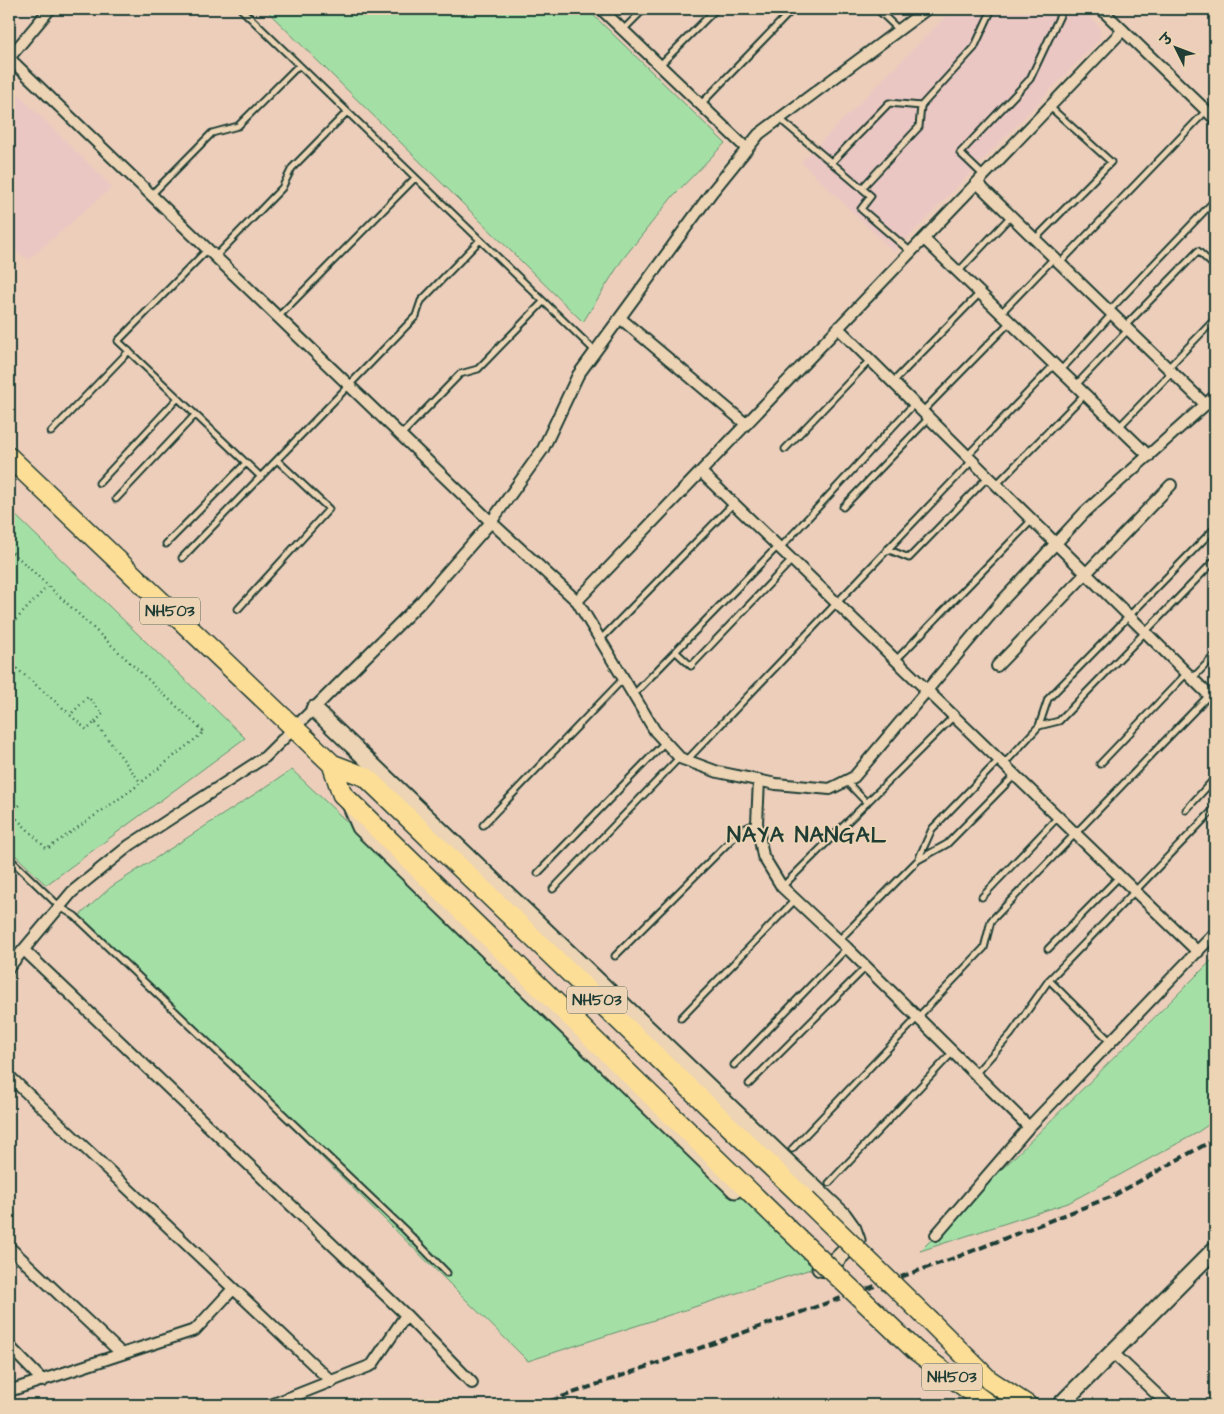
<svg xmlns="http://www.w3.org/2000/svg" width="1224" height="1414" font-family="'Architects Daughter','Playpen Sans Deva',sans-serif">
<rect width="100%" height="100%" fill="#eccebb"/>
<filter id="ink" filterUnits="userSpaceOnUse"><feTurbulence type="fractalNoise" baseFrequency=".02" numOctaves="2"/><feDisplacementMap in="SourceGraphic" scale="10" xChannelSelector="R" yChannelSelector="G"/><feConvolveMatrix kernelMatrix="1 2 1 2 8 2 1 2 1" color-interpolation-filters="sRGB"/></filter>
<g filter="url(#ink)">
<path fill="#ebc7c3" d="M953 9H1081L1100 27V39L894 252 801 162Z
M9 85 112 187 29 259 9 248Z"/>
<path fill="#a4e0a6" stroke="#628e6d" d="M265 9H587L725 143 673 196 622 260 583 322Z
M9 509 245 738 46 885 9 849Z
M292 770 820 1266 528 1361 78 917 111 887Z
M1215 957V1120L1195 1134 1068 1203 920 1251Z"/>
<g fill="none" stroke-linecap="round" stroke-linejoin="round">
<g stroke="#1f3d34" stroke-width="9">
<path id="lane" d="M241 9 595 351
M877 9 898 29
M623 30 644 9
M660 65 716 9
M701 104 793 9
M780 119 871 196 861 209 911 252
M832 162 889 103 921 106
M984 176 960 153 1030 79 1063 9
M862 188 919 127 921 106 974 48 992 9
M151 195 212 133 238 126 299 65
M1035 239 1111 162 1050 107
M208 249 118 341 261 477
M216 256 282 188 292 168 347 112
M1060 263 1206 111
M958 272 1011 216
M1109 311 1215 200
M1001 313 1054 258
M278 317 415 178
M1125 326 1198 251 1215 267
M1168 368 1215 319
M1061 370 1112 314
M893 382 980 293
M1076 385 1128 330
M922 412 1010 322
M1119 427 1172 372
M51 432 129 351
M401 435 460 374 478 369 543 302
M785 449 870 360
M967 456 1054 365
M99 483 178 398
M996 485 1085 394
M116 499 195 415
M843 507 929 418
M166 544 246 463
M780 548 914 404
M887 549 909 558 988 477
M182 558 416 316 421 301 480 240
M238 609 329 509 277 460
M601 639 733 504
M675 651 691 666 792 560
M896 660 1032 520
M1192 679 1215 655
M634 694 778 546
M1039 726 1059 721 1215 560
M687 760 972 461
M1004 764 1039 726 1048 699 1215 528
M1100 764 1187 673
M846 781 867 803
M1186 810 1215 778
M483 825 624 678
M9 858 60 907 75 916 404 1229 447 1273
M918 860 947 844 1015 775
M538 873 665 742
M782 887 954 716
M553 889 679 758
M982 897 1058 817
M839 940 918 860 932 829 999 760
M1048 949 1120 876
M615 956 741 830 757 823
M681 1018 795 900
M1111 1042 1049 980 1215 808
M734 1065 847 948
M975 1074 1011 1034 1049 980
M749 1084 866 967
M792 1149 984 948 991 921 1215 689
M829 1183 952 1053"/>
</g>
<g stroke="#1f3d34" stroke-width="14">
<path id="street" d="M50 9 9 58 491 522 577 601 655 731 680 758 718 772 776 784 830 789 854 777 1003 600 1085 512 1215 396
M601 9 747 149
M1101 9 1215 119
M977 183 1206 405
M924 239 1149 456
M620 318 746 424
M838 328 1215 701
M701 472 1198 952
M577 601 1123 30
M997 666 1171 485
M759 780 757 823 763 856 782 887 847 948 1029 1127
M24 950 406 1315 472 1383
M9 967 72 892 130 845 265 757 420 603 491 522 543 449 578 375 712 192 759 134 927 9
M9 1076 332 1382
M936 1235 1029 1127 1215 933
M9 1247 121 1353
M9 1346 43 1381
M1113 1353 1168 1405
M9 1391 195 1330 233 1289
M271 1405 372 1365 406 1315"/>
</g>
<g stroke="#1f3d34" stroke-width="19">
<path id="secondary" d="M314 709 843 1215 853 1229 857 1240 827 1269 820 1268
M350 804 360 827 735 1190
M1060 1405 1215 1249"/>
</g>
<g stroke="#1f3d34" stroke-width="22">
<path id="highway" d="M9 457 332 764 366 777 806 1200
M332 764 342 794 783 1224
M930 1321 989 1380 1027 1405
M915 1350 989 1405"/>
</g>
<path stroke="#1f3d34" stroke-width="2.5" stroke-dasharray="1 4" stroke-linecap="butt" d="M9 549 204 732 133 789 47 849 11 813 22 803
M9 627 47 587
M9 662 70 714
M95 722 103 714 88 697 70 715 87 730 95 722 141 783
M9 804 14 810"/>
<use href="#lane" stroke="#ecd4b4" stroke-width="5"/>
<use href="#street" stroke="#ecd4b4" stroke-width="10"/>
<use href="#secondary" stroke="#ecd4b4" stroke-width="15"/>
<use href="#highway" stroke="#fdde96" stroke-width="19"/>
<path stroke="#1f3d34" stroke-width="4" stroke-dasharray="8 4" stroke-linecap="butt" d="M539 1405 957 1257 1113 1196 1215 1139"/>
<g stroke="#1f3d34" stroke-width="22" stroke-linecap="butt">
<path id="highway-bridge" d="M806 1200 930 1321
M783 1224 915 1350"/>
</g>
<use href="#highway-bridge" stroke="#fdde96" stroke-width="19"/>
</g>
</g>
<g text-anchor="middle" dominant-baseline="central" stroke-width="4" stroke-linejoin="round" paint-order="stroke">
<g fill="#ecd4b4" stroke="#5c6a5a" stroke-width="1">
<rect x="140" y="597.5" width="60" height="27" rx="4"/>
<rect x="567" y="986.5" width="60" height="27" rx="4"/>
<rect x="922" y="1363.5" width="60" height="27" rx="4"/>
</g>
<g font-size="16" font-weight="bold" fill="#1f3d34">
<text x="170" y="611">NH503</text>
<text x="597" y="1000">NH503</text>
<text x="952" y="1377">NH503</text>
</g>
<g font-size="22" font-weight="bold" letter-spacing="1" fill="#1f3d34" stroke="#ecd4b4">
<text x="807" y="835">NAYA NANGAL</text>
</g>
</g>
<rect width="1224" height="1414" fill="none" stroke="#ecd4b4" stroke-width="30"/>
<rect x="15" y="15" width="1194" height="1384" fill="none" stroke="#1f3d34" stroke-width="2" filter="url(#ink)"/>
<g transform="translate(1176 48) rotate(312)" stroke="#ecd4b4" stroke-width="4" paint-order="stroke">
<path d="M0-4L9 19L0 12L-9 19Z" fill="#1f3d34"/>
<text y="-8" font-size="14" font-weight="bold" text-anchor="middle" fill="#1f3d34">उ</text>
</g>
</svg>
